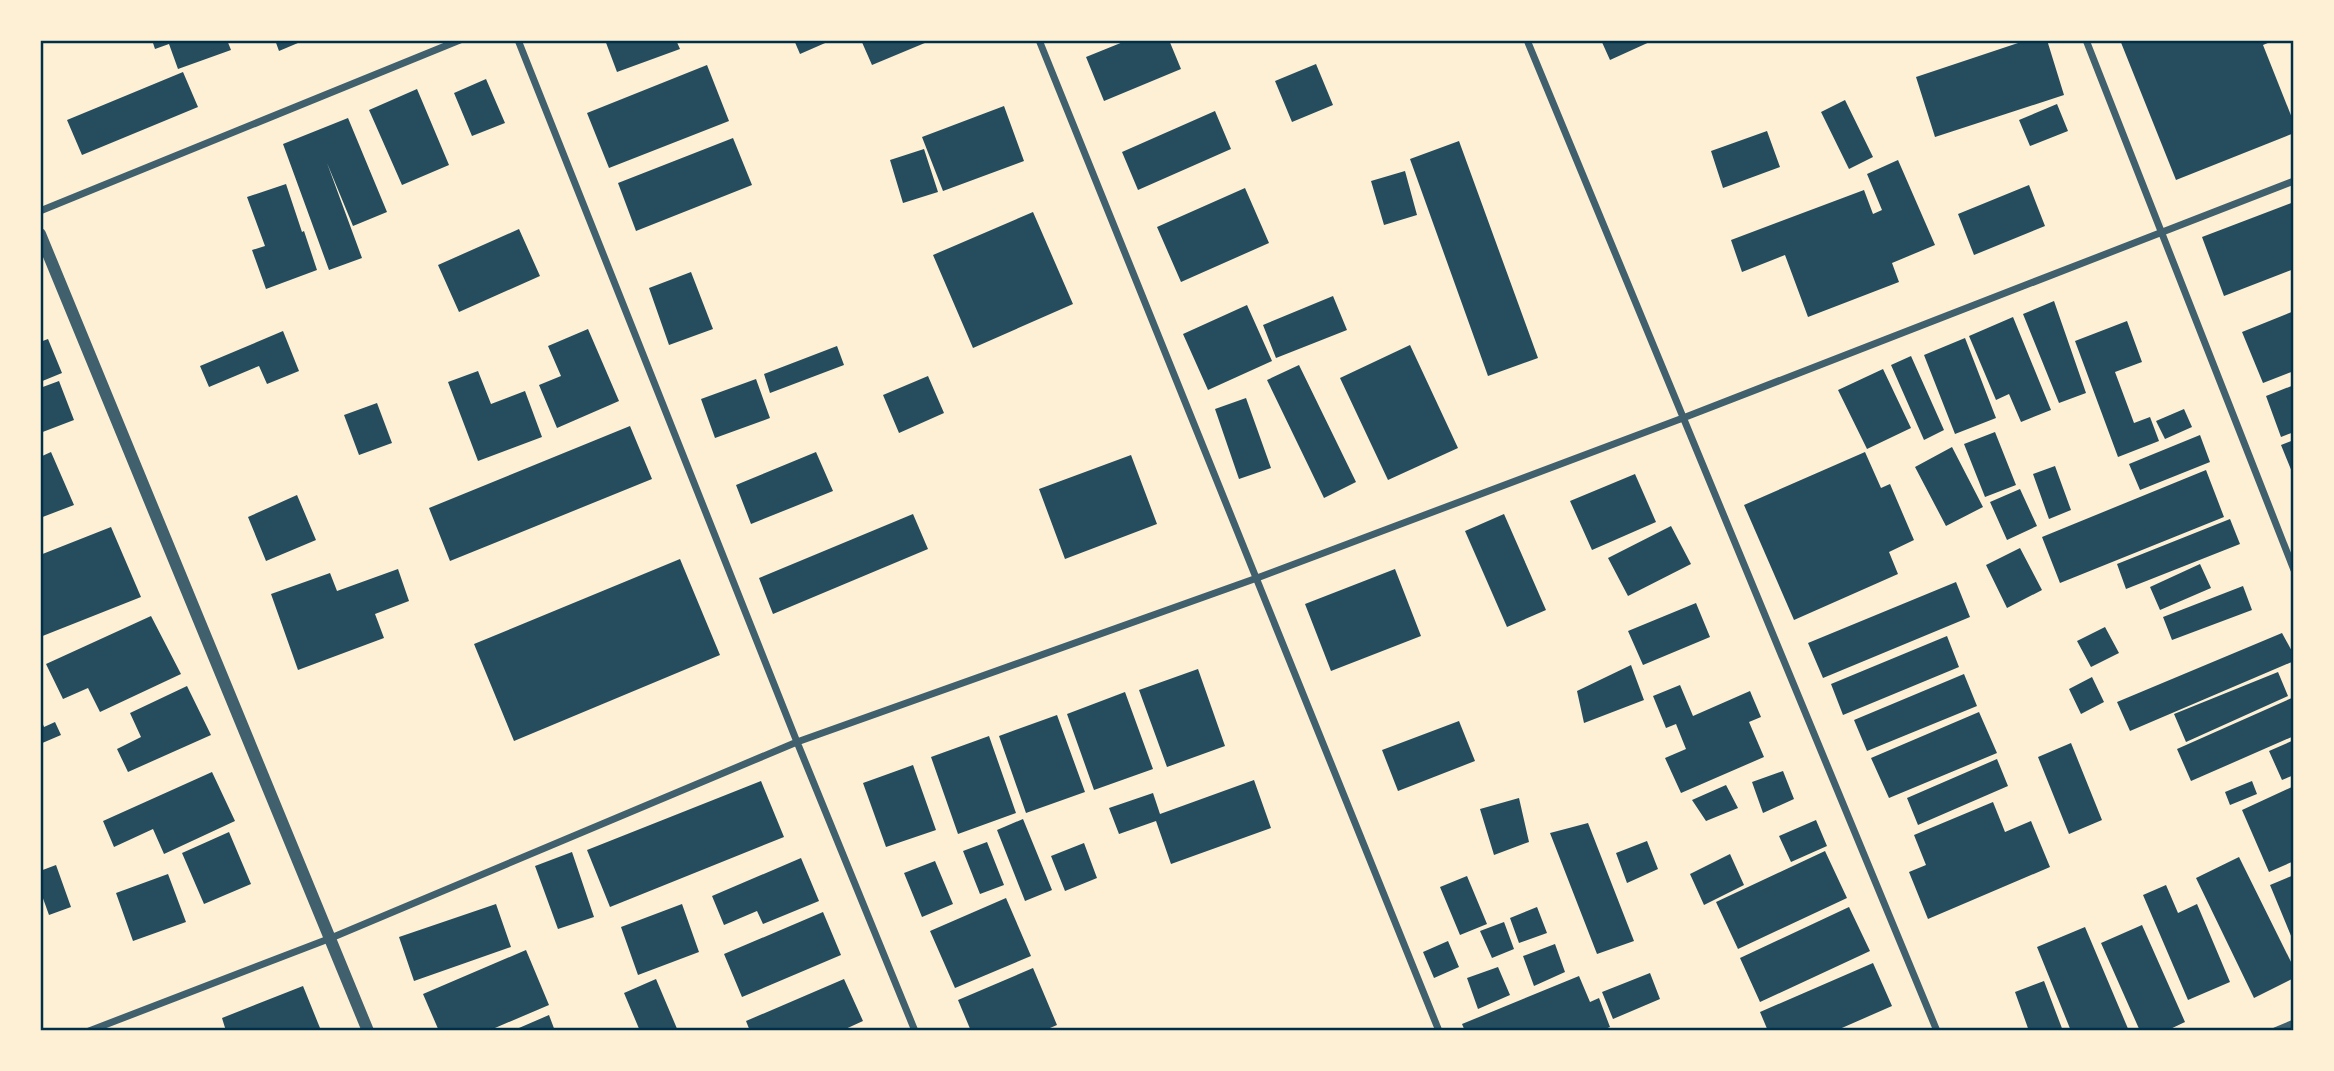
<svg xmlns="http://www.w3.org/2000/svg" width="2334" height="1071" font-family="'Golos Text',sans-serif">
<rect width="100%" height="100%" fill="#fdf0d5"/>
<path fill="#264d5e" d="M152 40H189V42L195 40H227L231 50 178 69 169 44 155 49Z
M275 40H305L279 51Z
M605 40H676L680 49 617 72Z
M794 40H832L800 54Z
M861 40H932L872 65Z
M1128 40H1169L1181 69 1104 101 1086 57Z
M1601 40H1654L1610 60Z
M2027 40H2047L2064 95 1935 137 1916 77Z
M2120 40H2275L2263 45 2294 123V133L2176 180Z
M1316 64 1333 105 1292 122 1275 81Z
M707 65 729 121 609 168 587 113Z
M183 72 198 107 82 155 67 120Z
M486 79 505 123 472 136 454 93Z
M417 89 449 165 402 185 369 110Z
M1845 100 1873 157 1849 169 1821 112Z
M2057 104 2068 131 2030 146 2019 120Z
M1004 106 1024 161 943 191 922 137Z
M1215 111 1231 149 1138 190 1122 152Z
M348 118 387 212 353 226 327 163 362 258 329 270 283 144Z
M1767 131 1780 167 1723 188 1711 151Z
M733 138 752 185 636 231 618 183Z
M1459 141 1538 358 1488 376 1410 159Z
M924 149 938 192 903 203 890 160Z
M1898 160 1935 245 1892 263 1899 282 1808 317 1785 255 1742 272 1731 240 1864 190 1873 214 1882 210 1867 174Z
M1405 171 1417 215 1384 225 1371 181Z
M286 184 302 232 304 231 317 270 266 289 252 250 265 246 247 197Z
M2029 185 2045 226 1974 255 1958 214Z
M1245 188 1269 243 1181 282 1157 227Z
M2294 202V269L2224 296 2202 237Z
M1033 212 1073 304 973 348 933 255Z
M519 229 540 276 459 312 438 265Z
M691 272 713 329 669 345 649 288Z
M1333 296 1347 330 1276 358 1263 325Z
M2054 301 2086 393 2059 403 2023 314Z
M1247 305 1272 361 1208 390 1183 334Z
M2294 311V371L2263 383 2242 332Z
M2013 317 2051 410 2021 422 2009 394 1996 400 1969 336Z
M2127 321 2142 362 2115 372 2134 423 2150 417 2159 441 2118 457 2075 341Z
M588 329 619 401 557 428 539 385 561 376 548 346Z
M283 331 299 371 267 384 259 366 209 387 200 366Z
M1965 338 1996 418 1955 434 1924 355Z
M48 339 62 373 40 382V342Z
M1410 345 1458 448 1388 480 1340 378Z
M837 346 844 365 770 393 764 374Z
M1911 356 1944 430 1924 440 1891 365Z
M1299 365 1356 482 1324 498 1267 380Z
M1883 369 1911 428 1867 449 1838 390Z
M478 371 491 404 525 391 542 437 478 461 448 382Z
M928 376 944 413 899 433 883 395Z
M756 379 770 418 715 438 701 399Z
M59 381 74 420 40 433V388Z
M2294 385V432L2281 437 2266 396Z
M1246 398 1271 468 1239 479 1215 409Z
M377 403 392 443 359 455 344 415Z
M2184 409 2192 427 2165 439 2156 421Z
M630 426 652 479 450 561 429 508Z
M1995 432 2016 485 1985 497 1964 444Z
M2200 435 2210 462 2140 490 2129 464Z
M2294 440V477L2281 445Z
M1952 447 1983 507 1946 526 1915 467Z
M51 452 74 505 40 518V457Z
M816 452 833 491 751 524 736 485Z
M1865 452 1881 488 1890 484 1914 540 1889 552 1898 574 1794 620 1744 505Z
M1131 455 1157 524 1065 559 1039 489Z
M2055 466 2071 510 2049 519 2033 474Z
M2206 470 2224 517 2060 583 2042 537Z
M1635 474 1656 522 1592 550 1570 501Z
M2020 489 2037 526 2007 540 1990 502Z
M297 495 316 540 266 561 248 517Z
M913 514 928 549 773 614 759 578Z
M1504 514 1546 610 1507 627 1465 531Z
M2230 519 2240 544 2126 589 2117 564Z
M1671 526 1691 564 1628 596 1608 558Z
M111 527 141 597 40 637V555Z
M2020 548 2042 590 2007 608 1986 565Z
M680 559 720 655 514 741 474 644Z
M2200 564 2211 588 2160 610 2150 587Z
M398 569 409 601 375 614 384 638 298 670 271 594 330 573 337 591Z
M1395 569 1421 636 1331 671 1305 604Z
M1956 582 1970 617 1823 678 1808 643Z
M2243 586 2252 610 2172 640 2163 617Z
M1696 603 1710 637 1643 665 1628 631Z
M151 616 181 674 100 712 88 688 63 699 46 664Z
M2105 627 2119 653 2091 667 2077 641Z
M2282 633 2294 655V661L2130 731 2117 702Z
M1947 636 1959 667 1843 715 1831 684Z
M1631 665 1644 700 1584 723 1577 691Z
M1198 669 1225 746 1167 767 1139 690Z
M2278 672 2288 696 2186 742 2174 714Z
M1964 674 1977 706 1867 751 1854 720Z
M2092 677 2104 702 2081 714 2069 689Z
M1680 685 1693 716 1750 691 1761 717 1749 722 1764 757 1681 793 1665 758 1686 749 1676 724 1666 728 1653 696Z
M187 686 211 735 128 772 117 749 141 737 130 713Z
M1125 692 1153 769 1094 790 1067 714Z
M2294 697V736L2191 781 2177 749Z
M1979 712 1997 753 1889 798 1871 758Z
M1057 715 1085 792 1026 813 999 736Z
M40 717 44 727 55 722 61 735 40 744Z
M1459 721 1475 761 1398 791 1382 750Z
M989 736 1016 813 958 834 931 757Z
M2294 740V775L2282 780 2269 751Z
M2071 743 2102 820 2069 834 2038 757Z
M1997 759 2008 786 1918 825 1907 798Z
M913 765 936 830 886 847 863 783Z
M1783 771 1794 799 1763 813 1752 782Z
M212 772 235 821 164 854 153 829 114 847 103 821Z
M1254 780 1271 828 1171 864 1156 821 1119 834 1109 808 1153 793 1160 814Z
M761 781 784 837 610 907 587 850Z
M2252 781 2257 794 2230 805 2225 792Z
M1726 785 1738 808 1706 821 1692 800Z
M2294 786V861L2269 872 2242 810Z
M1519 798 1529 842 1494 855 1480 809Z
M1993 802 2005 832 2031 821 2050 867 1928 919 1909 872 1926 865 1914 835Z
M1023 819 1052 890 1025 901 997 830Z
M1816 820 1827 846 1791 862 1779 836Z
M1588 823 1634 941 1597 954 1550 833Z
M229 832 251 884 204 904 182 853Z
M1647 841 1658 869 1627 883 1616 853Z
M987 842 1004 885 980 894 963 851Z
M1084 843 1097 878 1065 891 1051 856Z
M1825 851 1847 898 1738 949 1716 902Z
M572 852 594 917 558 929 535 866Z
M1730 854 1744 885 1704 905 1690 874Z
M2239 857 2294 968V978L2254 998 2196 878Z
M801 858 819 901 763 924 757 911 724 925 712 896Z
M935 861 953 904 922 917 904 873Z
M56 865 71 907 49 915 40 890V871Z
M168 874 186 922 133 941 116 893Z
M2294 875V943L2270 885Z
M1467 876 1487 924 1460 935 1440 887Z
M2166 885 2178 913 2197 904 2230 982 2188 1000 2143 895Z
M1006 898 1031 956 955 988 930 931Z
M496 904 511 947 414 981 399 937Z
M682 904 699 952 638 975 621 927Z
M1537 907 1547 933 1519 943 1510 918Z
M1849 907 1870 951 1760 1002 1740 958Z
M823 912 841 955 742 997 724 954Z
M1504 922 1514 949 1492 958 1480 931Z
M2142 925 2185 1022 2166 1031H2140L2101 943Z
M2085 927 2129 1031H2071L2037 947Z
M1448 941 1459 967 1434 978 1423 952Z
M1555 944 1565 972 1534 986 1523 956Z
M526 950 549 1005 488 1031H439L423 994Z
M1873 963 1892 1006 1835 1031H1768L1760 1012Z
M1498 967 1510 995 1478 1009 1467 978Z
M1033 968 1057 1025 1043 1031H971L958 1000Z
M1650 973 1660 999 1613 1019 1602 992Z
M1579 976 1590 1002 1599 998 1610 1027 1600 1031H1465L1462 1024Z
M656 979 678 1031H640L624 993Z
M844 979 863 1021 841 1031H750L746 1021Z
M2044 981 2063 1031H2029L2015 992Z
M303 986 320 1028 313 1031H226L222 1018Z
M549 1015 555 1031H512Z"/>
<g fill="none" stroke-linecap="round" stroke-linejoin="round">
<path stroke="#3f606c" stroke-width="7" d="M518 40 797 742 915 1031
M1039 40 1439 1031
M1527 40 1937 1031
M2086 40 2294 570
M40 211 460 40
M89 1031 331 938 797 742 1257 578 1683 418 2294 181
M2275 1031 2294 1023"/>
<path stroke="#3f606c" stroke-width="12" d="M40 234 368 1031"/>
</g>
<rect width="2334" height="1071" fill="none" stroke="#fdf0d5" stroke-width="84"/>
<rect x="42" y="42" width="2250" height="987" fill="none" stroke="#003049" stroke-width="2.5"/>
</svg>
